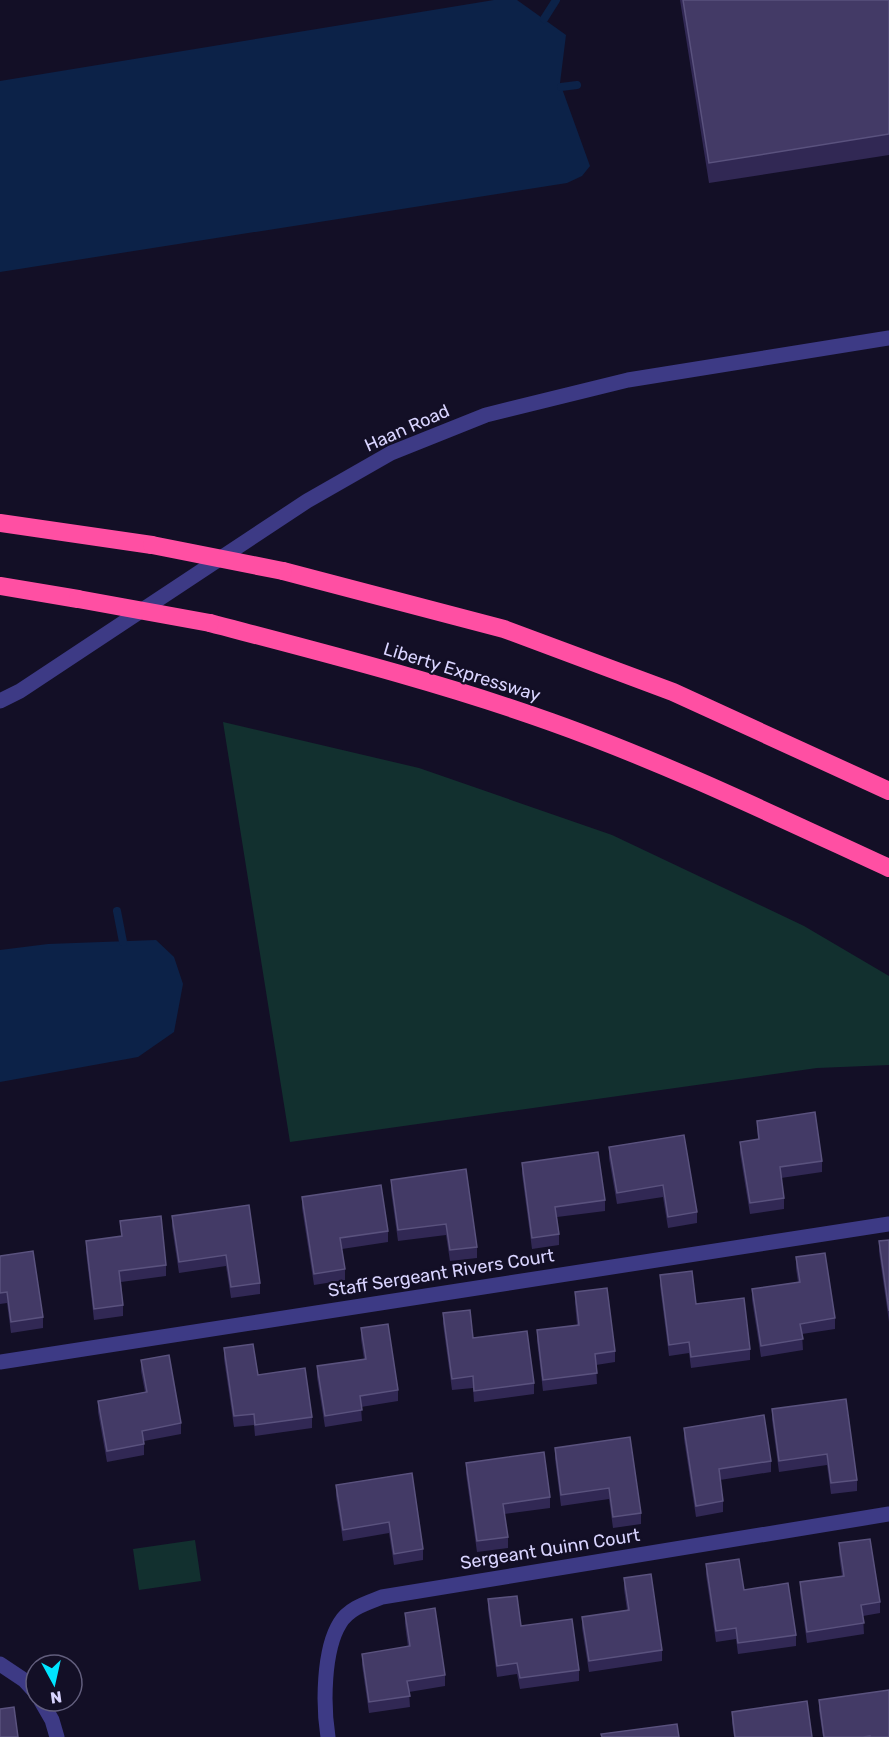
<svg xmlns="http://www.w3.org/2000/svg" width="889" height="1737" font-family="Rubik,sans-serif">
<rect width="100%" height="100%" fill="#130f26"/>
<path fill="#12302f" d="M223 722 419 768 612 835 804 926 889 976V1065L817 1068 290 1142Z
M195 1540 201 1581 139 1590 133 1549Z"/>
<path fill="#0c2248" d="M494 0H517L566 35 560 83 590 166 582 176 567 183 0 272V81Z
M156 940 174 957 183 984 174 1032 138 1057 0 1082V950L48 944Z"/>
<g fill="none" stroke-linecap="round" stroke-linejoin="round">
<path stroke="#0c2248" stroke-width="8" d="M544 19 556 0
M561 87 577 85
M117 911 123 942"/>
<path stroke="#3d3a85" stroke-width="15" d="M0 701 20 691 307 501 391 453 486 415 628 380 889 338
M0 1362 889 1224
M0 1664 24 1680 36 1693
M41 1701 52 1720 57 1737
M328 1737C323 1706 323 1650 340 1623 349 1608 367 1603 382 1597L889 1514"/>
<path stroke="#ff4fa3" stroke-width="18" d="M0 523 152 545
M283 571 504 629 673 692 889 791
M0 586 78 599
M210 623C324 653 439 682 551 722 666 763 778 817 889 868"/>
<path stroke="#ff4fa3" stroke-width="18" d="M152 545 283 571
M78 599 210 623"/>
</g>
<path fill="#312854" d="M680 0H889V155L709 183Z
M757 1121 822 1161V1172L781 1178 784 1198V1209L750 1214 740 1153V1142L758 1140Z
M684 1135 697 1212V1223L668 1228 663 1197 617 1204 609 1158V1147Z
M522 1163 605 1200V1211L557 1217 559 1234V1245L532 1249 522 1174Z
M391 1180 477 1247V1258L450 1261 446 1235 398 1241 391 1191Z
M302 1197 388 1231V1242L342 1249 345 1269V1280L314 1285 302 1208Z
M249 1205 260 1283V1294L231 1298 226 1266 179 1273 172 1227V1216Z
M120 1221 166 1265V1276L121 1282 123 1305V1316L94 1320 86 1252V1241L121 1236Z
M889 1240V1322L879 1252V1241Z
M0 1256 43 1317V1328L11 1333 7 1303 0 1304Z
M796 1257 835 1318V1329L802 1334 803 1350 761 1357 752 1300V1289L798 1282 796 1268Z
M660 1275 750 1349V1360L691 1368 689 1353 669 1356 660 1286Z
M575 1292 615 1351V1362L596 1365 597 1384 543 1391 537 1341V1330L577 1325 575 1303Z
M443 1313 473 1338 534 1383V1394L474 1402 473 1388 452 1390 443 1324Z
M361 1328 398 1390V1401L361 1407 362 1421 325 1427 317 1377V1366L364 1359 361 1339Z
M224 1348 312 1417V1428L255 1436 254 1425 234 1427 224 1359Z
M141 1360 181 1423V1434L144 1441V1455L107 1462 98 1412V1401L145 1392 141 1371Z
M772 1409 857 1480V1491L831 1494 827 1465 779 1472 772 1420Z
M684 1428 771 1461V1472L720 1480 723 1501V1512L696 1517 684 1439Z
M555 1448 641 1513V1524L613 1528 609 1499 561 1506 555 1459Z
M466 1463 550 1497V1508L504 1514 508 1537V1548L477 1552 466 1474Z
M412 1473 423 1549V1560L394 1565 389 1533 343 1541 336 1496V1485Z
M839 1543 880 1602V1613L863 1616 864 1634 807 1643 800 1593V1582L842 1576 839 1554Z
M706 1564 744 1590 796 1635V1646L738 1654 736 1639 716 1642 706 1575Z
M624 1578 662 1650V1661L589 1672 582 1628V1617L627 1610 624 1589Z
M488 1599 579 1670V1681L520 1689 517 1674 497 1677 488 1610Z
M405 1613 445 1675V1686L409 1692 410 1707 369 1713 362 1665V1654L408 1647 405 1624Z
M819 1700 889 1737H823L819 1711Z
M732 1712 812 1737H734L732 1723Z"/>
<path fill="#433a66" stroke="#5a527e" stroke-width="1.5" d="M683 0H889V134L709 163Z
M815 1112 822 1161 780 1167 784 1198 750 1203 740 1142 759 1139 757 1121Z
M684 1135 697 1212 668 1217 663 1185 617 1193 609 1147Z
M598 1152 605 1200 555 1207 559 1234 532 1238 522 1163Z
M466 1169 477 1247 450 1250 446 1224 398 1230 391 1180Z
M381 1185 388 1231 340 1238 345 1269 314 1274 302 1197Z
M249 1205 260 1283 231 1287 226 1255 179 1262 172 1216Z
M161 1216 166 1265 119 1271 123 1305 94 1309 86 1241 122 1236 120 1221Z
M889 1240V1311L879 1241Z
M33 1251 43 1317 11 1322 7 1292 0 1293V1256Z
M825 1253 835 1318 800 1324 803 1339 761 1346 752 1289 800 1282 796 1257Z
M692 1271 696 1304 744 1298 750 1349 691 1357 689 1342 669 1345 660 1275Z
M607 1288 615 1351 595 1354 597 1373 543 1380 537 1330 579 1325 575 1292Z
M470 1310 473 1338 527 1331 534 1383 474 1391 473 1376 452 1379 443 1313Z
M388 1324 398 1390 360 1396 362 1410 325 1416 317 1366 366 1359 361 1328Z
M253 1344 258 1375 305 1368 312 1417 255 1425 254 1414 234 1416 224 1348Z
M169 1355 181 1423 142 1431 144 1444 107 1451 98 1401 147 1392 141 1360Z
M846 1399 857 1480 831 1483 827 1454 779 1461 772 1409Z
M764 1415 771 1461 719 1469 723 1501 696 1506 684 1428Z
M630 1437 641 1513 613 1517 609 1488 561 1495 555 1448Z
M544 1452 550 1497 503 1504 508 1537 477 1541 466 1463Z
M412 1473 423 1549 394 1554 389 1522 343 1530 336 1485Z
M870 1539 880 1602 861 1605 864 1623 807 1632 800 1582 844 1576 839 1543Z
M739 1559 744 1590 788 1583 796 1635 738 1643 736 1628 716 1631 706 1564Z
M651 1574 662 1650 589 1661 582 1617 629 1610 624 1578Z
M517 1596 521 1626 572 1619 579 1670 520 1678 517 1663 497 1666 488 1599Z
M435 1608 445 1675 407 1681 410 1696 369 1702 362 1654 410 1646 405 1613Z
M889 1690V1737H870V1736L863 1737H824L819 1700Z
M807 1701 812 1737H735L732 1712Z
M14 1707 18 1737H0V1709Z
M677 1724 679 1737H602L601 1734Z"/>
<g text-anchor="middle" dominant-baseline="central" stroke-width="4.5" stroke-linejoin="round" paint-order="stroke">
<g font-size="18" fill="#d9d4ff" stroke="#130f26">
<text transform="translate(407 428) rotate(-24)">Haan Road</text>
<text transform="translate(462 672) rotate(17)">Liberty Expressway</text>
<text transform="translate(441 1273) rotate(-9)">Staff Sergeant Rivers Court</text>
<text transform="translate(550 1549) rotate(-9)">Sergeant Quinn Court</text>
</g>
</g>
<g transform="translate(54 1683) rotate(172)"><circle r="28" fill="#130f26" stroke="#625e7d" stroke-width="1.5"/>
<path d="M0-4.5L10 22L0 15L-10 22Z" fill="#00e5ff"/>
<text y="-9" font-size="16" font-weight="bold" text-anchor="middle" fill="#d9d4ff">N</text>
</g>
</svg>
